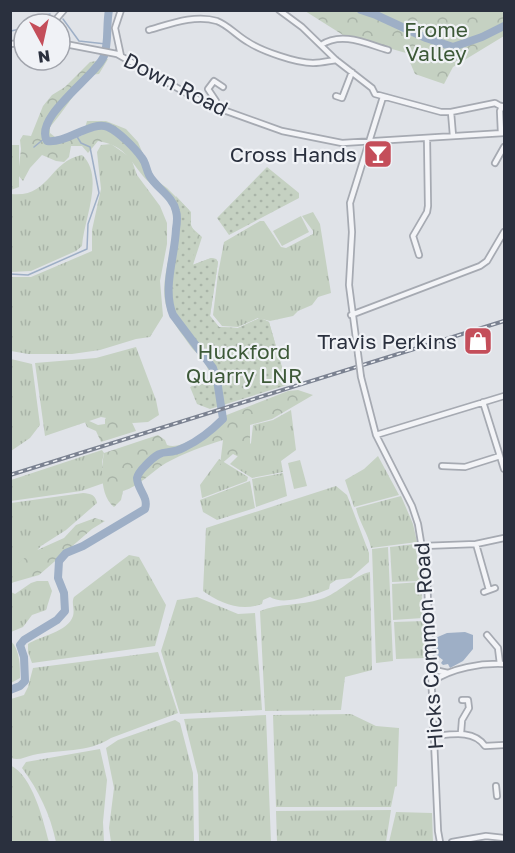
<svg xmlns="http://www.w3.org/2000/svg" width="515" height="853" font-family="'Golos Text',sans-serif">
<defs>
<pattern id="grass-tufts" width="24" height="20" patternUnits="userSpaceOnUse" patternTransform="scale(1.5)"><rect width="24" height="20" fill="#c5d1c2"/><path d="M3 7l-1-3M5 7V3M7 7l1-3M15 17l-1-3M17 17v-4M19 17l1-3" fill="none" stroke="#a9b4a8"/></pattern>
<pattern id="forest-crowns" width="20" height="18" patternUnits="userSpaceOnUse" patternTransform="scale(1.5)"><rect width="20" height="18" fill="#c5d1c2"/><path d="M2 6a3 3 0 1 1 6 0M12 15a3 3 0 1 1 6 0" fill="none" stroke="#a9b4a8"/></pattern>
<pattern id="park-dots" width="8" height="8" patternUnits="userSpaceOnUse" patternTransform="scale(1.5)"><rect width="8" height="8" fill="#c5d1c2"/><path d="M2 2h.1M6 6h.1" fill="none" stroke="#a9b4a8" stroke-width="1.8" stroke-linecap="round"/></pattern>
</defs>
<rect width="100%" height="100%" fill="#e0e3e8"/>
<path fill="url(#grass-tufts)" d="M111 144 131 158 137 175 160 206 167 223V244L160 281 163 316 150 337 136 339 100 350 72 354H28L11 351 10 277H31L92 251V230L101 189 97 152 101 145Z
M10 145H19V187L11 190Z
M82 155C105 176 84 219 82 246L76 251 31 271 11 272V194C50 198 48 162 82 155Z
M313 212 320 224 331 293 318 297 312 305 298 311 293 316 270 321 258 318 238 327 222 326 213 315 218 274 224 242 260 221H264L281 247 286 248 313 234V231L302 216Z
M136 347 156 400 159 415 148 422 133 423 101 417 45 436 35 363 96 358Z
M11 359 32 364 40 425 30 438 11 451Z
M291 410 296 450 281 461 283 472 252 478 230 464 251 443 253 425 273 420Z
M102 450 104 453 102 462 104 483 81 491 11 501V480Z
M378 456 399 495 354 507 345 480 364 469Z
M219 459 248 477 247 481 202 498 200 485Z
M283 473 287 496 256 507 252 479Z
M250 481 255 508 217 520 203 512 200 500Z
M336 486 347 495 369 553V562L351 578 336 580 330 584 329 589C314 595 283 606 270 597L263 600 262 604C240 612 220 603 203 591L206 528Z
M83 493C91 494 95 494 97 503L66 530 41 546 20 570 11 585V503Z
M401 496 413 524 417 542 371 548C368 533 359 522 356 508Z
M415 544 421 581 392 582 390 547Z
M388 547 393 661 376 663 372 549Z
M129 555 139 557 166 605 155 646 32 663 28 652V644C40 636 68 632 73 616 75 609 71 603 74 597Z
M370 572 372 670 345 677 341 710 265 711 260 611C279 603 300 606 321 599 338 594 354 575 370 572Z
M37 581H48L52 591 46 610 32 615 23 627 11 632V592L15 594 31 583Z
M421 582 423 618 393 620 392 584Z
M197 597 238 614 255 613 262 710 180 714 161 651 177 600Z
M424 621 426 658 396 659 394 622Z
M11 641C20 650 20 666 20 678L11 683Z
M158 652 178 713 111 738C89 753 59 749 33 755 25 757 19 761 11 758V699L24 695 28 687 33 668Z
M351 714 376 726 399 728 397 786 395 787 391 807H276L273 715Z
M266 715 271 842H199L198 775 184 719Z
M175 720 180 723 193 773 194 842H111L109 828 114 788 106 748 118 740Z
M100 749 107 780 103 822 104 842H56C50 814 39 791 22 768L26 762Z
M10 765C33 776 43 820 49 842H11Z
M391 810 386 842H277L276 811Z
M396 812 432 813 433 842H389Z"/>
<path fill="url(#forest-crowns)" d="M305 11H504V36L453 67 444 84 415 74 406 53 343 35Z
M108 59 99 74 89 75C75 92 64 111 50 127V133L55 137 70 134 73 139 83 135 87 121H106L126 129 138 142 153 178 167 188 191 212V227L202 237 193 265 211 258 216 259 218 262 210 316 219 327 238 328 260 318 269 322 287 385 190 387 211 382V376L202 356C194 353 189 344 184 337 177 328 169 316 166 305 158 276 179 241 172 210 168 194 152 187 143 176 127 156 124 146 98 141L88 153 82 146H71L69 157 64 162 56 161 42 155 30 168 23 181 18 175 21 149 20 140 23 135 31 136 43 106 52 95 65 87 90 62Z
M298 390 313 395 272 419 250 425V445L243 459 233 454 220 465 223 440C204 446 184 453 166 463 151 472 140 486 123 491L121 500 114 507C100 496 101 469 104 453L158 435 165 440 167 445C181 451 211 429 219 418L288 391Z
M116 415 129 416 136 431 101 442 96 431 87 427 85 422 87 420 98 425 105 424V419L108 416Z
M95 518 105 521 92 529 39 575 11 583 19 562 35 551 64 538 76 525Z"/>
<path fill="url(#park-dots)" d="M267 167 299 193V198L229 235 217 218Z
M176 196 189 210 191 225 197 237 192 265 211 258 216 259 218 262 210 316 219 327 238 328 260 318 269 322 287 385 210 409 197 404 190 387 211 383 207 357 177 318 173 286 177 258 179 224Z"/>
<path fill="#c5d1c2" d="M301 216 309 232 282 246 273 231Z
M300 460 307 486 294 489 288 463Z"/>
<path fill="#9eafc6" d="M465 632 473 635V649L463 661 450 668 448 664 443 665 441 663 443 660 436 655 434 656 433 639 447 633Z"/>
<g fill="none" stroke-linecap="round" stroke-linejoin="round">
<path stroke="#9eafc6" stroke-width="1.5" d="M63 19 79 41 106 44
M29 24 36 17 50 14
M10 30 11 31 24 28
M34 147 45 138
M10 274 28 275 87 249 88 224 99 193 90 147 81 143 76 135"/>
<path stroke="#9eafc6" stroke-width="8" d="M361 10 376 15 426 38 453 47 482 37 504 26
M10 690 20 686 25 681 24 657 20 645 24 640 57 620 65 611 64 593 58 578 59 561 66 553 83 546 145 509C149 497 137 489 137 478 138 473 142 469 145 466 165 444 165 458 185 447 200 440 211 431 223 419L217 380 213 368 173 315C162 288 175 257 176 229 177 223 178 217 176 211 173 196 156 188 149 175 146 169 146 163 142 158 135 148 119 132 108 127 92 120 66 144 47 141 33 117 96 76 104 56 109 42 106 25 109 10"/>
<g stroke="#a6aab2" stroke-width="8">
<path id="minor" d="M121 10 115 28 121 56
M279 10 302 27 336 60 372 88 375 94 441 112H451L495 103 502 107
M52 24 64 10
M149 30C170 24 195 14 217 21 228 25 237 36 248 42 262 51 296 63 313 63 321 63 329 61 336 60
M60 43 117 54 204 103 282 131 342 143 504 133
M10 44 24 43
M321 45C342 31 367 44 388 50
M336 96 342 98 352 72
M216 107V101L208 89 214 81 223 87
M451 112 453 136
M501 133 500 111 502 106
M495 163 504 147
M419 255 413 236 427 212 428 206 427 138
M351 315 480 266 487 261 504 232
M358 354 349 285 352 232 350 203 383 97
M361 377 376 435 412 506 418 524 427 579 438 831 440 842
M483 402 504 469
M376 435 504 396
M442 466 465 467 500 456
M476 544 489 590
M423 546 476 544 504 538
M484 592 495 588
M487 635 498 648 500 664
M432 665 439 671 448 673
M433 681C452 668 481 663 504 664
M461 733 462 720 469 708 468 700H462
M435 736C453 734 474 730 485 746L504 745
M496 786 497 796
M452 842 486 836 504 838"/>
</g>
<use href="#minor" stroke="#f3f4f7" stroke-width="4.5"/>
<g stroke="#7b8291" stroke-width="4">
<path id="rail" d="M10 475 504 321"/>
</g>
<use href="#rail" stroke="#f0f2f6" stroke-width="1.5" stroke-dasharray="4.5" stroke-linecap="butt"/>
<g stroke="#a6aab2" stroke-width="8" stroke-linecap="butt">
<path id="minor-bridge" d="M358 354 361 377"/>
</g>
<use href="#minor-bridge" stroke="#f3f4f7" stroke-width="4.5"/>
</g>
<defs>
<g id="bar-square" transform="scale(1.5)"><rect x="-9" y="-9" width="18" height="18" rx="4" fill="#c44e5a" stroke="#f0f2f6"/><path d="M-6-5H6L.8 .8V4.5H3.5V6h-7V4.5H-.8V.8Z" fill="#fff"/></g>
<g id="shop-square" transform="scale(1.5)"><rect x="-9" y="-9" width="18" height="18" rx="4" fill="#c44e5a" stroke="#f0f2f6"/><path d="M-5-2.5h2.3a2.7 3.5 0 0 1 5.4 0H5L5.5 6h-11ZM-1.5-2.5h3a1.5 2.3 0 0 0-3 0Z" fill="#fff"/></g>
</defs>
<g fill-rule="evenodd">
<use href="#bar-square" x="378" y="154"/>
<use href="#shop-square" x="478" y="341"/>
</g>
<g text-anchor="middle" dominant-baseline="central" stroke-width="4.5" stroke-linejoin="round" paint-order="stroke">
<g font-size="21" fill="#3d5938" stroke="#f0f2f6">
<text x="436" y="29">Frome<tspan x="436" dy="24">Valley</tspan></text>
<text x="244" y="351">Huckford<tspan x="244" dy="24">Quarry LNR</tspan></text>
</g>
<g font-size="21" fill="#2a303e" stroke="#f0f2f6">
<text transform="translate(176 84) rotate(27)">Down Road</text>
<text transform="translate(428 646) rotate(-94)">Hicks Common Road</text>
</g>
<g font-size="21" fill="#2a303e" stroke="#f0f2f6" text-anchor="end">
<text x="357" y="154">Cross Hands</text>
<text x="457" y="341">Travis Perkins</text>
</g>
</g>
<rect width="515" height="853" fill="none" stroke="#2a303e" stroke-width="24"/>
<g transform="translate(42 42) rotate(172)"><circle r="28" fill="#f0f2f6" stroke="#a1a4ac" stroke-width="1.5"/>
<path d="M0-4.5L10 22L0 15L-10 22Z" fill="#c44e5a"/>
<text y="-9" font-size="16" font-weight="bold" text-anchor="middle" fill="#2a303e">N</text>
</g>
</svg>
